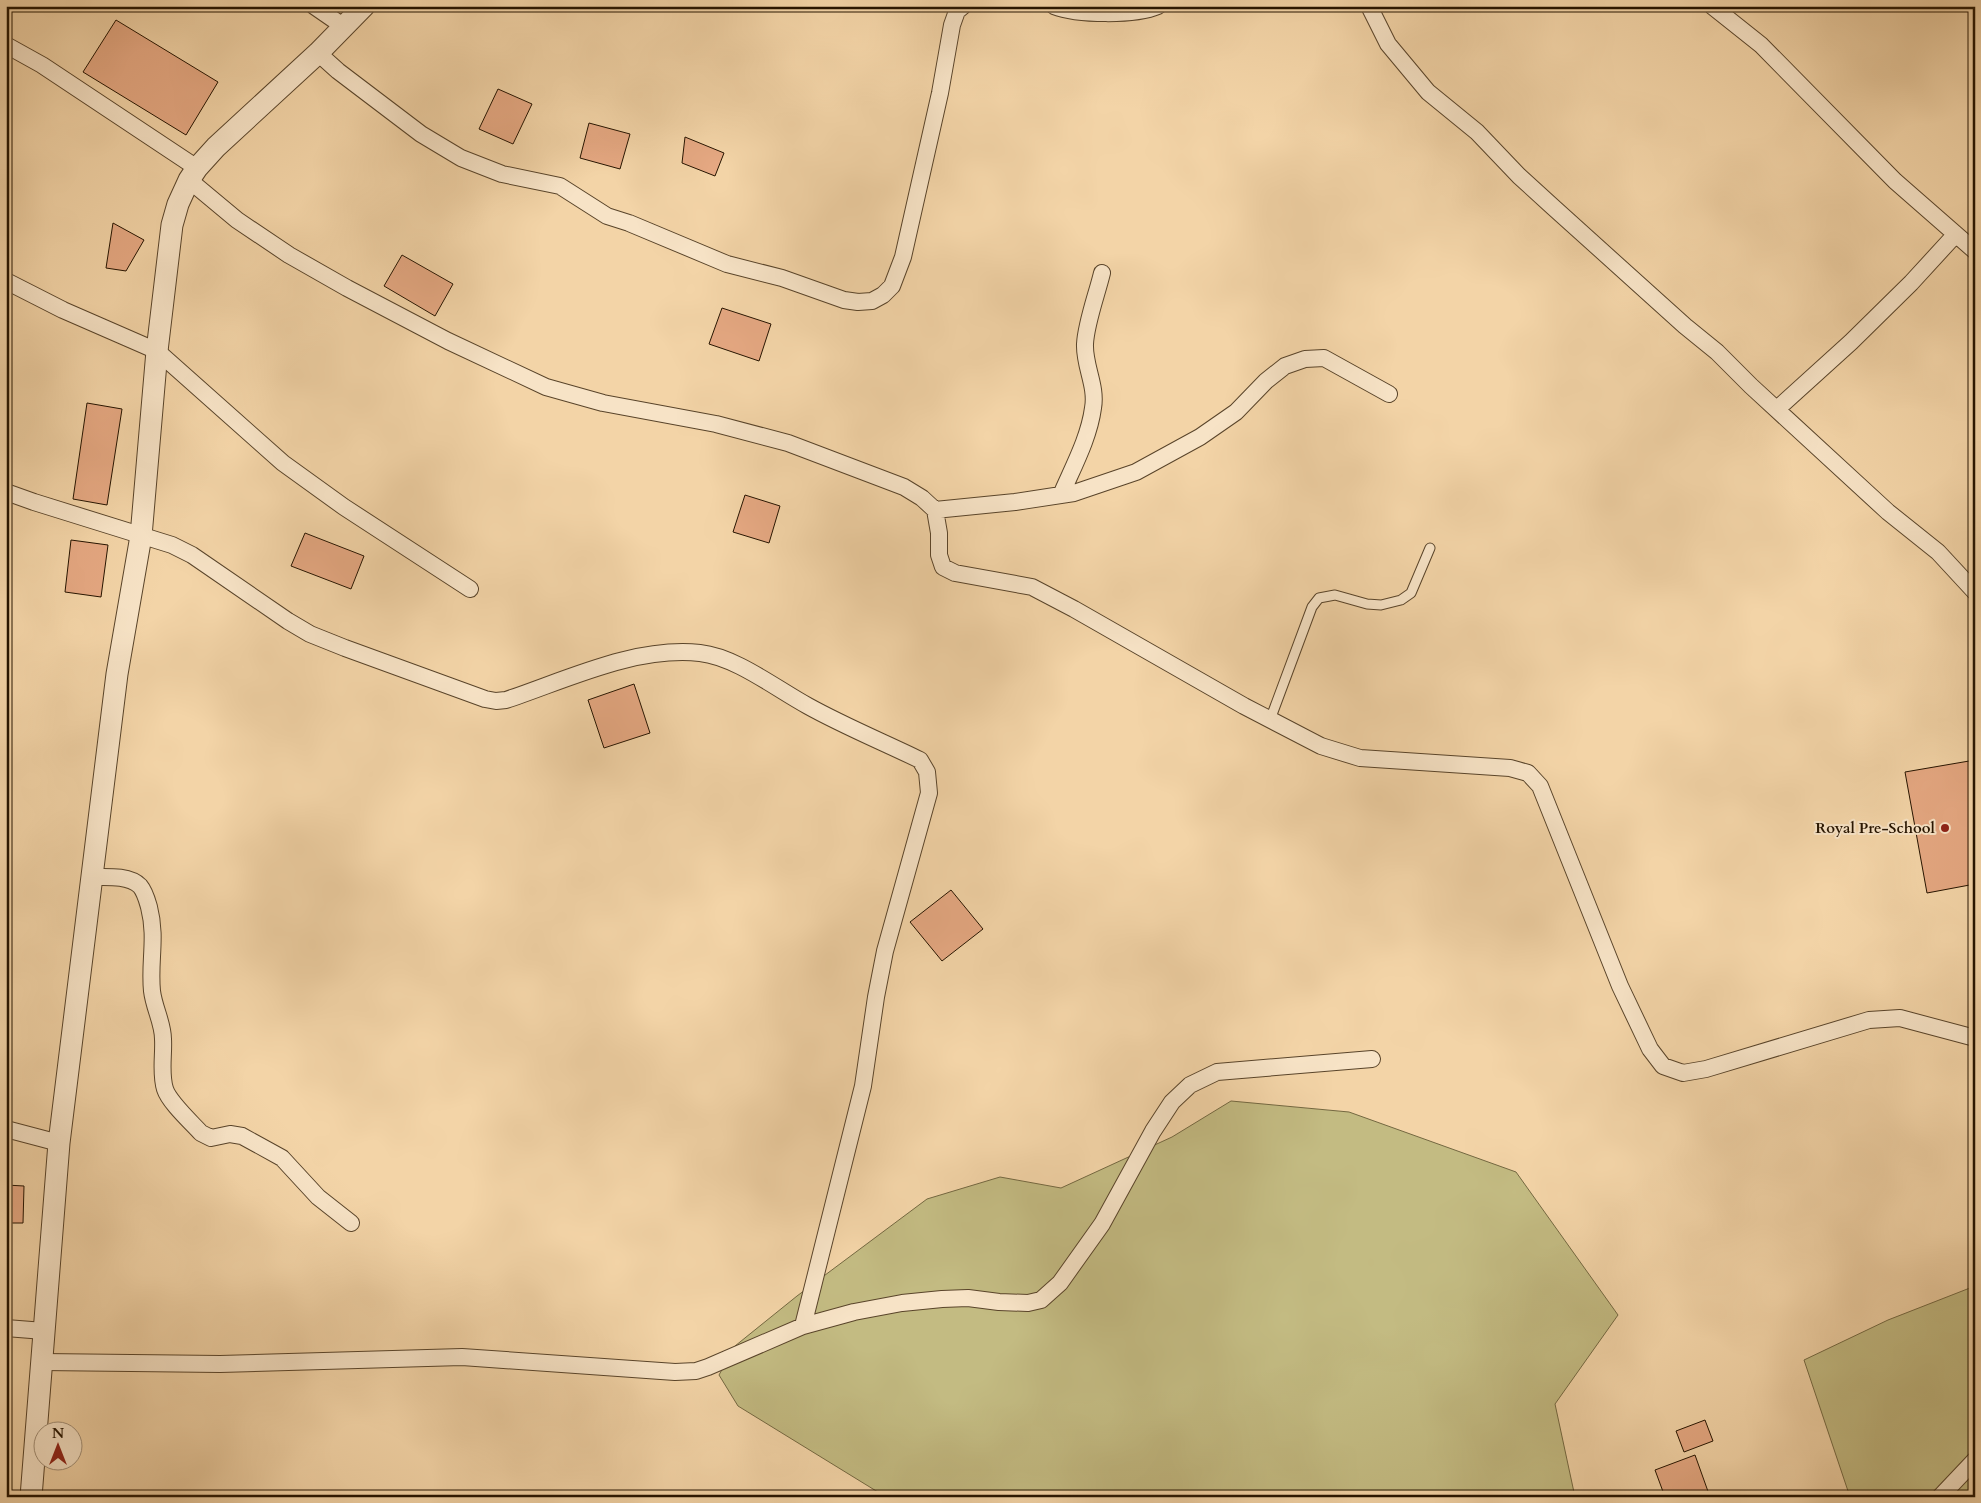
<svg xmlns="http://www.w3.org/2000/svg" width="1981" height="1503" font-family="Cardo,serif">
<rect width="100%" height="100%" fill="#f3d4a7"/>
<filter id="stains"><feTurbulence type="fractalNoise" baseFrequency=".004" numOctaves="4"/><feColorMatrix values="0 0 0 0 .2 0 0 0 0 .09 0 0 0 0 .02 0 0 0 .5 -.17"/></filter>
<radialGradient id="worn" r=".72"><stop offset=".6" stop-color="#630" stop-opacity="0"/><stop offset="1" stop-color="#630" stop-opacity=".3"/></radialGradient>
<path fill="#c3bb82" stroke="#746841" d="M1231 1101 1349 1112 1516 1172 1618 1315 1555 1404 1575 1497H886L738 1406 719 1375 735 1346 797 1296 927 1199 1000 1177 1061 1188 1172 1137Z
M1975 1286V1497H1850L1804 1360 1888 1320Z"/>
<path fill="#e5a882" stroke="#261400" d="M116 20 218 82 186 135 83 72Z
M498 89 532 104 513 144 479 129Z
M589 123 630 134 620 169 580 158Z
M685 137 724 153 715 176 682 163Z
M113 223 144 240 126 271 106 268Z
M402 255 453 284 435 316 384 286Z
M722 308 771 324 759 361 709 344Z
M87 403 122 409 107 505 73 499Z
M745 495 780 506 769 543 733 532Z
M305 533 364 556 351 589 291 566Z
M71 540 108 545 101 597 65 592Z
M634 684 650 733 604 748 588 700Z
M1975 760V884L1927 893 1905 772Z
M951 890 983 929 942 961 910 922Z
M6 1185 24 1186 23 1223H6Z
M1705 1420 1713 1441 1684 1452 1676 1431Z
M1695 1455 1710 1497H1665L1655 1470Z"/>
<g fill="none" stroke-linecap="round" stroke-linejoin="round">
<g stroke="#59442a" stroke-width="11">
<path id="service" d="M1270 720 1312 607 1319 598 1335 595 1367 604 1381 605 1401 600 1411 593 1430 548"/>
</g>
<g stroke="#59442a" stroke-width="18">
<path id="minor" d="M314 6 343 26
M1054 6C1077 15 1135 16 1158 6
M1369 6 1388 44 1428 92 1477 132 1519 176 1553 207 1685 326 1717 352 1751 386 1888 512 1938 552 1975 592
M1712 6 1761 45 1895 181 1975 251
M6 45 42 65 197 168
M318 53 338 71 421 134 461 158 502 174 560 186 607 216 629 223 727 264 782 278 844 300 858 302 872 301 883 295 892 286 903 257 940 93 952 25 957 11 963 6
M189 180 237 220 289 255 347 288 448 341 546 387 603 403 716 424 788 443 904 487 922 498 935 510 939 533V555L943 567 955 573 1032 587 1074 609 1244 706 1321 746 1360 758 1510 768 1528 773 1540 786 1620 986 1650 1049 1663 1066 1683 1073 1706 1069 1869 1020 1900 1018 1975 1038
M6 281 63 310 157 351 283 463 344 507 470 589
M1777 409 1851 342 1911 283 1955 235
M6 492 34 502 172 545 192 555 288 621 310 634 345 648 485 699 496 701 506 700C566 680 635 646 700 653 736 657 775 688 808 706 844 726 883 742 920 760L927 772 929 793 885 951 876 997 863 1086 803 1326
M1061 495C1073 467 1089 438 1093 408 1097 386 1084 366 1085 344 1086 323 1097 294 1102 273
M935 510 1015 502 1074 493 1136 472 1200 437 1236 412 1266 381 1285 366 1305 359 1324 358 1389 394
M92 877C106 877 129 875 140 886 145 892 147 900 149 907 157 938 149 961 152 991 154 1008 163 1023 163 1039 164 1055 160 1073 165 1089 169 1102 191 1122 201 1133L211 1138 230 1134 242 1136 282 1158 318 1197 351 1223
M6 1129 59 1143
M6 1328 44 1331
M42 1362 220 1364 462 1357 675 1372 696 1371 708 1367 803 1326 854 1312 902 1303 942 1299 968 1298 999 1302 1028 1303 1041 1300 1060 1283 1102 1224 1153 1131 1172 1102 1190 1085 1217 1072 1372 1059
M1940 1497 1975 1460"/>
</g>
<g stroke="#59442a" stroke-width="23">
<path id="tertiary" d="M31 1497 59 1143 117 674 141 536 157 351 172 225 178 204 189 180 197 168 216 147 318 53 364 6"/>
</g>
<use href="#service" stroke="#f7e3c6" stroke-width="9"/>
<use href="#minor" stroke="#f7e3c6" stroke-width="16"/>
<use href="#tertiary" stroke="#f7e3c6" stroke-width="21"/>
</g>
<circle fill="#8f2418" stroke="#f7e3c6" stroke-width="2" cx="1945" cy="828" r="5"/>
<g text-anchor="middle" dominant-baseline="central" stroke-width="4" stroke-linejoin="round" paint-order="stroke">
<g font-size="15" font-weight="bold" fill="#261400" stroke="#f7e3c6" text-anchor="end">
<text x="1935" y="828">Royal Pre-School</text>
</g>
</g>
<rect width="1981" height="1503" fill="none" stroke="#f3d4a7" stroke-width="25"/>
<rect x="8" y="8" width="1966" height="1488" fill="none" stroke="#261400" stroke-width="2.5"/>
<rect x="12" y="12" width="1956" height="1478" fill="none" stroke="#261400"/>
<g transform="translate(58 1446)"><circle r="24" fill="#f7e3c6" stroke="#a39077"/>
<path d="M0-4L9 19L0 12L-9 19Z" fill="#8f2418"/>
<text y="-8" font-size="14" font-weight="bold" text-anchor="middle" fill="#261400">N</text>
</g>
<rect width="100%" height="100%" filter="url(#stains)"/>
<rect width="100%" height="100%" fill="url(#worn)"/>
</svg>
